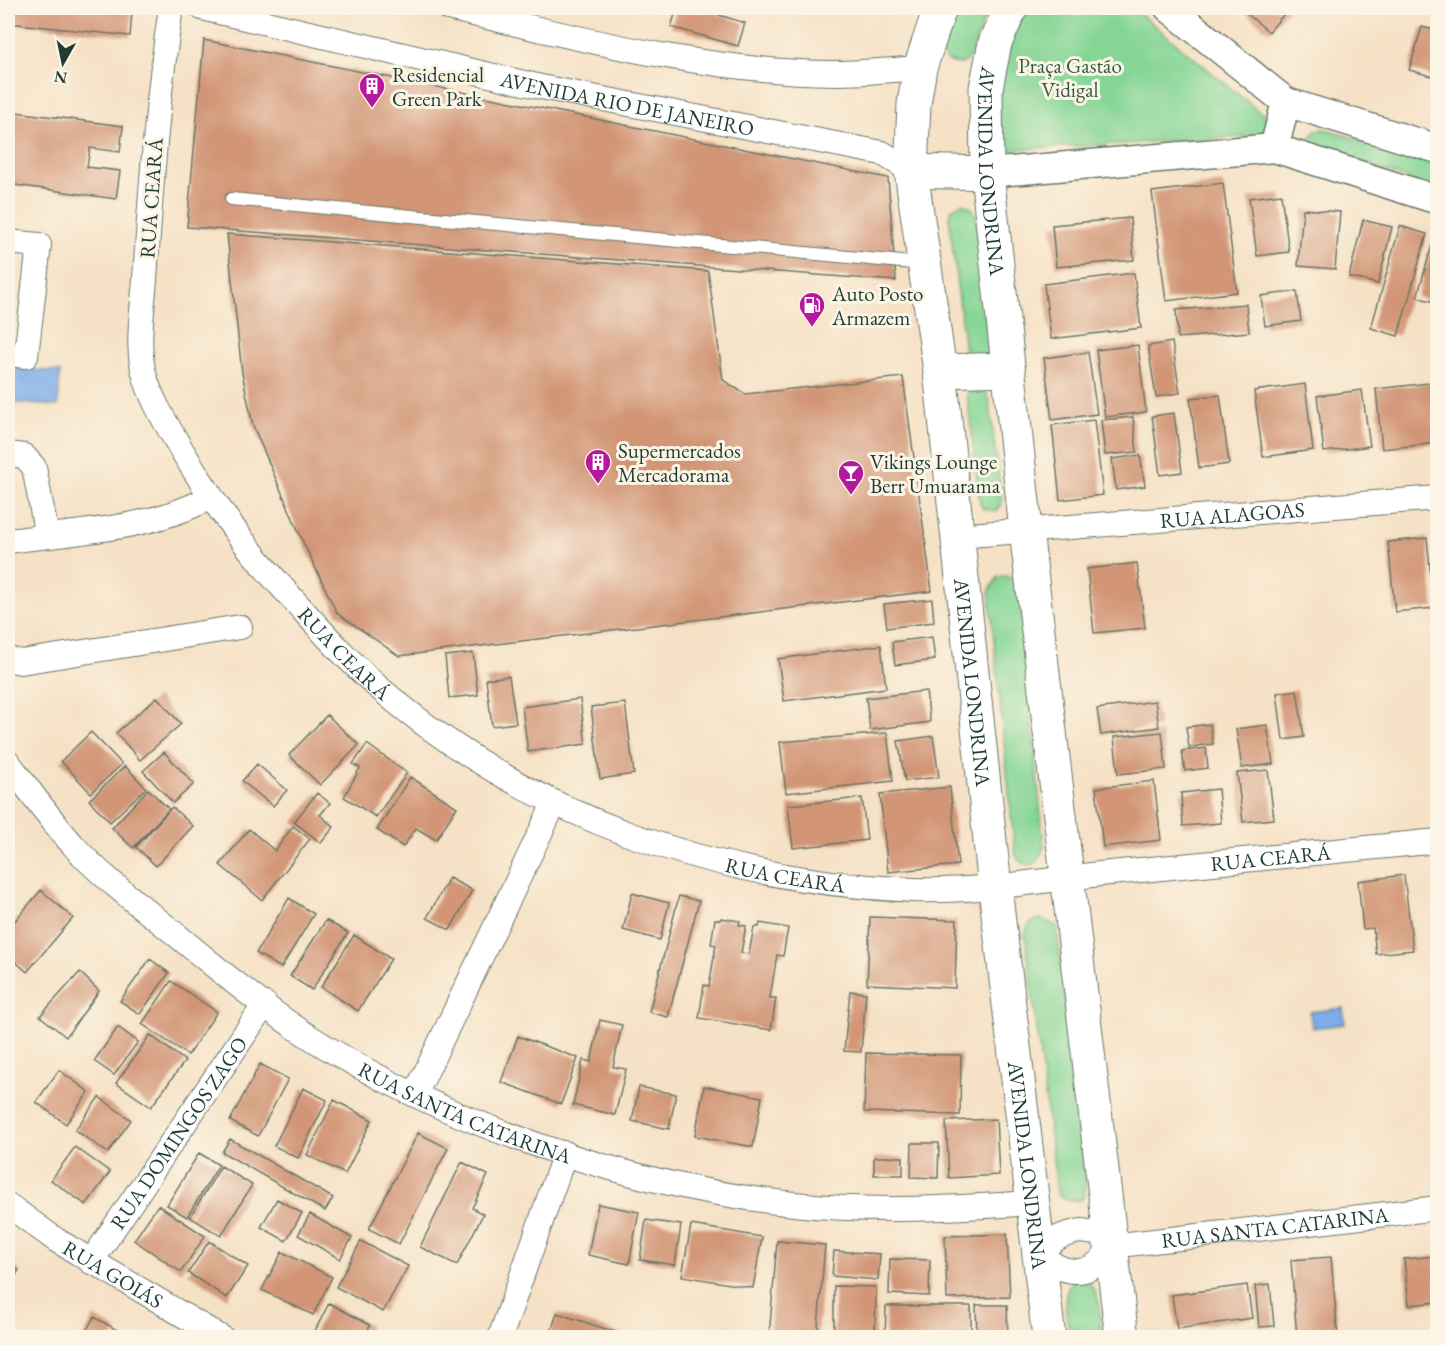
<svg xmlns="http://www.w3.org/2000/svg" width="1445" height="1345" font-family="'EB Garamond',serif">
<rect width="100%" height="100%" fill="#fcf5e5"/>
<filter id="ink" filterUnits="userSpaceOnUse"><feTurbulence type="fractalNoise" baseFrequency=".0167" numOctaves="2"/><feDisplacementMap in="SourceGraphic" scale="12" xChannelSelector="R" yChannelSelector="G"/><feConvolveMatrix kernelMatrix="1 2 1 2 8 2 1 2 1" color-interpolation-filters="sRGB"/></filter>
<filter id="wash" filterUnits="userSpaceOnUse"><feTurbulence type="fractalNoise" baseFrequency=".008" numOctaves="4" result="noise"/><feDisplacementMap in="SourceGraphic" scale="24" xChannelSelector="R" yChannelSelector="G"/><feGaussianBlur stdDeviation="1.35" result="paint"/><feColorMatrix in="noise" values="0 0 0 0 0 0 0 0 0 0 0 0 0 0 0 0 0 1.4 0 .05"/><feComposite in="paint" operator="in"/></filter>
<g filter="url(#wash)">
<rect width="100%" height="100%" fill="#f5e1c5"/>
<path fill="#85d595" stroke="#528964" stroke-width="1.5" d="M954 8H988L970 57 963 64C926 64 947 29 954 8Z
M1020 8H1133L1267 118 1268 131 1262 136 1008 150 1001 145 998 86Z
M1325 129 1437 164V189L1311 146 1310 139 1316 130Z
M962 203 972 208 976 216 990 345 985 358 968 357 965 351 949 217 952 209Z
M973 387H983L989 399 1002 503 996 511 983 509 980 504 967 395Z
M1007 576 1015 580 1019 588 1044 848 1036 863 1029 865 1019 861 1015 853 989 591 998 577Z
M1040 919 1057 926 1086 1188 1082 1199C1071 1202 1064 1202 1057 1192L1025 934 1029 924Z
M1085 1280C1103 1292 1100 1318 1102 1337H1070C1068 1320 1059 1295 1073 1281Z"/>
<path fill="#7dade8" stroke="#4e758e" stroke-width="1.5" d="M10 368 60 372 58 406 8 402Z
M1343 1008 1345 1024 1312 1028 1310 1012Z"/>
<g id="blocks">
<path fill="#d29677" d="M8 8H102L132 12 130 36 8 23Z
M677 8 704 12 705 8H721L719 15 745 23 738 46 671 27Z
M1250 8H1289L1269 32 1246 13Z
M1422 27 1438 31V78L1409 70Z
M204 40 888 178 896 281 187 227Z
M8 111 123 126 120 152 90 148 87 167 120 171 116 199 8 184Z
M1223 183 1237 292 1166 301 1152 192Z
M1281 194 1289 252 1257 256 1249 198Z
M1303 209 1340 212 1335 269 1298 266Z
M1130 218 1134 260 1056 267 1052 225Z
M1363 220 1392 227 1378 284 1349 277Z
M1400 226 1427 234 1398 336 1371 328Z
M227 234 708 271 723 380 745 394 903 377 932 591 399 656 337 613 304 544 253 426 242 373Z
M1434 238 1438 239V303L1417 297Z
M1134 273 1141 328 1051 339 1044 284Z
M1297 291 1301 321 1265 326 1261 296Z
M1246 304 1249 332 1178 338 1176 310Z
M1172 342 1180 393 1156 397 1148 346Z
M1138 345 1146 412 1105 417 1096 350Z
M1088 352 1097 414 1052 420 1044 358Z
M1438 382V443L1382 449 1376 389Z
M1305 384 1313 450 1263 457 1254 391Z
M1362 390 1370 446 1324 452 1317 396Z
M1220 395 1229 464 1199 468 1190 398Z
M1174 413 1182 472 1160 475 1152 416Z
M1133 417 1137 452 1105 455 1101 420Z
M1094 420 1103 495 1060 500 1052 425Z
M1140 455 1145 486 1116 490 1112 459Z
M1427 538 1434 608 1395 612 1388 542Z
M1137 563 1145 628 1094 633 1087 569Z
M932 599 934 622 887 628 884 604Z
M932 637 935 660 895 665 892 642Z
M881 645 886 688 784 701 778 659Z
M473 653 478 695 449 698 445 656Z
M509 676 516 723 492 726 486 679Z
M1297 690 1304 737 1283 740 1277 693Z
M926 691 930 722 870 730 866 698Z
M157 697 181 724 140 760 116 733Z
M580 699 586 744 528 752 522 707Z
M1155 701 1159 727 1101 735 1097 709Z
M625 703 634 774 600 779 591 707Z
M327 715 359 745 320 785 289 755Z
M1210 724 1213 744 1189 747 1186 727Z
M1267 725 1273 764 1242 768 1236 729Z
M91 732 122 764 91 793 61 761Z
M1162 732 1166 769 1118 774 1114 737Z
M887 733 893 781 786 793 780 742Z
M933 736 939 777 905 781 898 741Z
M367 744 407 773 376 817 344 797 360 768 353 764Z
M1206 748 1208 768 1185 771 1182 751Z
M164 752 194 784 173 803 143 771Z
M257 764 287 790 273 806 242 781Z
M125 766 146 788 110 822 89 800Z
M1268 770 1274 819 1243 822 1237 773Z
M410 777 457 807 436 840 416 828 403 847 377 830Z
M1154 781 1161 840 1103 847 1096 788Z
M950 787 958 865 888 872 880 794Z
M148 789 169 809 133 848 112 828Z
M1218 789 1221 823 1183 826 1181 793Z
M317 793 330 803 320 815 334 827 321 843 294 822Z
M862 798 867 840 793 848 788 805Z
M172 807 193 826 156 866 136 847Z
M293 826 310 839 262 900 220 865 249 829 275 851Z
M1404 875 1413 950 1376 954 1373 928 1363 929 1358 881Z
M449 878 472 890 450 930 427 918Z
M41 890 73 918 27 972 8 955V929Z
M632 893 669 903 660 940 623 930Z
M679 896 699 901 668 1017 649 1012Z
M289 898 314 914 281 968 256 953Z
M870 917 957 920 955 988 867 984Z
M721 918 740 921 739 925 746 926 741 953 749 954 754 927H759L760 923 788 928 783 956 777 955 770 998H776L771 1030 699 1018 704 985 709 986 716 945 711 944 715 919 720 920Z
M326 920 348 933 312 990 290 976Z
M354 935 391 959 358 1011 321 987Z
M150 959 169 973 140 1014 120 1001Z
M80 972 99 991 66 1037 40 1016Z
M171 981 217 1012 188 1055 142 1024Z
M850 991 866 993 861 1052 844 1051Z
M600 1020 622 1025 613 1067 626 1069 615 1115 573 1105 583 1060 591 1062Z
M118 1027 138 1042 114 1075 94 1061Z
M150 1035 185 1061 151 1107 116 1083Z
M518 1036 578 1058 561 1104 501 1082Z
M866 1053 961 1055 960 1115 864 1112Z
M260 1064 288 1079 258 1136 230 1121Z
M59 1070 89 1092 66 1124 36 1102Z
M704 1086 762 1097 753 1147 695 1136Z
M639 1087 676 1094 669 1129 632 1121Z
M303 1088 327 1100 298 1158 274 1146Z
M99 1097 131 1120 108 1153 75 1130Z
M334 1100 372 1120 345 1174 307 1155Z
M996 1119 999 1175 949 1178 946 1121Z
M418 1133 448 1148 399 1244 369 1229Z
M230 1139 333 1198 325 1211 222 1152Z
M912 1143H939L938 1178 911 1177Z
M75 1147 110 1172 86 1205 51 1180Z
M199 1153 219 1165 187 1217 167 1205Z
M874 1157H903V1175H874Z
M462 1162 488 1175 472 1208 483 1214 457 1265 420 1247Z
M221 1166 252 1185 221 1236 190 1217Z
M277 1199 302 1213 286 1241 261 1227Z
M598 1204 639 1212 629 1264 588 1255Z
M158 1205 205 1236 181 1272 134 1240Z
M310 1214 352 1238 340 1259 298 1235Z
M646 1220 681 1225 675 1265 640 1260Z
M691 1225 762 1237 753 1288 682 1276Z
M1007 1234 1010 1297 947 1299 945 1236Z
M209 1241 248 1266 227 1298 188 1273Z
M361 1241 408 1266 383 1312 336 1287Z
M777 1241 825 1245 817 1338H769Z
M834 1251 880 1254 878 1280 832 1276Z
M282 1252 332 1277 313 1315 262 1290Z
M1436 1256 1438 1302 1409 1305 1404 1259Z
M1331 1257 1338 1338H1297L1291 1260Z
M890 1259 930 1260 929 1296 889 1294Z
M8 1263 19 1270 8 1289Z
M1270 1284 1274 1326 1259 1327 1255 1286Z
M1247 1285 1252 1318 1177 1329 1172 1295Z
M834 1286 876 1287 875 1338H834Z
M329 1303 370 1325 364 1338H319L313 1335Z
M976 1305H1007L1008 1338H977Z
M886 1306H971V1338H885Z
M557 1313 630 1337V1338H549Z
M94 1317 117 1330 113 1338H82Z
M1275 1331 1276 1338H1250L1249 1334Z"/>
</g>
</g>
<g filter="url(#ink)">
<use href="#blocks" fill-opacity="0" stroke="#6a7667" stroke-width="1.5"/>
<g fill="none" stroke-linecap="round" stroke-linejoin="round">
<g stroke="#6a7667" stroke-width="14">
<path id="service" d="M231 199 923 264"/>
</g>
<g stroke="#6a7667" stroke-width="26">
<g id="minor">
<path id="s1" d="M171 8C157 98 151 188 145 279 143 309 136 343 144 373 151 400 167 425 181 449 212 500 240 541 280 585 312 620 343 656 378 687 529 817 715 881 913 890 977 892 1038 881 1100 874 1213 863 1325 852 1438 841"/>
<path id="s2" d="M202 8 541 87 882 153 911 171"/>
<path d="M448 8C574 37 703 72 834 73 862 73 892 70 920 68"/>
<path d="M8 242 39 245 26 356 8 354"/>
<path d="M8 454 24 456 34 467 47 536"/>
<path id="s3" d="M957 536 1438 498"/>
<path d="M8 541C74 532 149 530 209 498"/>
<path d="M8 659 21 662 240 627"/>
<path id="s4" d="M8 762C29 790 50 819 73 845 100 876 147 911 179 937 220 971 261 1005 305 1034 443 1123 631 1187 794 1204 874 1213 955 1208 1035 1203"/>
<path d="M415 1095 554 804"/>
<path id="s5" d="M8 1205 56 1240 222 1338"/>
<path d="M1081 1231 1097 1233 1111 1246C1094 1278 1066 1278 1040 1254 1052 1239 1062 1234 1081 1231Z"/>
<path id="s6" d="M1111 1246 1438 1208"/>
<path id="s7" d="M91 1262 265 1004"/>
<path d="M500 1338 565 1153"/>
</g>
</g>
<g stroke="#6a7667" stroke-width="31">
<path id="tertiary" d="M1169 8 1286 102 1438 149
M1274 148 1286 102
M987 173 1274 148 1438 200"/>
</g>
<g stroke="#6a7667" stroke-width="35">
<g id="secondary">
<path id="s8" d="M940 8 920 68 914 104 911 171 940 371 995 888 1049 1338"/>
<path id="s9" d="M1011 8 995 43 986 88 987 173 1026 530 1122 1338"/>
<path d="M911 171 987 173"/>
<path d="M940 371 1008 369"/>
</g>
</g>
<use href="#service" stroke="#fff" stroke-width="12"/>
<use href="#minor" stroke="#fff" stroke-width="24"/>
<use href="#tertiary" stroke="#fff" stroke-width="28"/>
<use href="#secondary" stroke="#fff" stroke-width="33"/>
</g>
</g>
<defs>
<g id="building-pin" transform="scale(1.35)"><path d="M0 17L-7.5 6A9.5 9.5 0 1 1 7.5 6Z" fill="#b5179e" stroke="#fcf5e5"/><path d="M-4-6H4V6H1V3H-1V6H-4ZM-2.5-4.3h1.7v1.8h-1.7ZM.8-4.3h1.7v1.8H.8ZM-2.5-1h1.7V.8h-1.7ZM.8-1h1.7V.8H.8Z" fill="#fff"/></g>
<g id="fuel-pin" transform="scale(1.35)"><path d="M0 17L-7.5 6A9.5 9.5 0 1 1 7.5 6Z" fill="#b5179e" stroke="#fcf5e5"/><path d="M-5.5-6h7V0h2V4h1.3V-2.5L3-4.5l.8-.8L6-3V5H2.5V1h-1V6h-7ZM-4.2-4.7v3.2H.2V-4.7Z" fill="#fff"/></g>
<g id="bar-pin" transform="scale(1.35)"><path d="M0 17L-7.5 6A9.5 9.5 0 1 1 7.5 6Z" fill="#b5179e" stroke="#fcf5e5"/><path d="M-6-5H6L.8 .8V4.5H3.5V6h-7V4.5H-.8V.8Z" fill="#fff"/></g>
</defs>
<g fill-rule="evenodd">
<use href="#building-pin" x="372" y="86"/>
<use href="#fuel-pin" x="812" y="305"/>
<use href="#building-pin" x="598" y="462"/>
<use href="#bar-pin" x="851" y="473"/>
</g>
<g text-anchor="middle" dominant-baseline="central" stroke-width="6" stroke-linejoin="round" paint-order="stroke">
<g font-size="21" fill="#335b47" stroke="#fcf5e5">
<text x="1070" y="65">Praça Gastão<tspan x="1070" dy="24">Vidigal</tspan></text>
</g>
<g font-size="21" fill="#1f3d34" stroke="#fcf5e5" text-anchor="start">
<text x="392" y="74">Residencial<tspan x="392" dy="24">Green Park</tspan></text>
<text x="832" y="293">Auto Posto<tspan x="832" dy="24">Armazem</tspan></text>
<text x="618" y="450">Supermercados<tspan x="618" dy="24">Mercadorama</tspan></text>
<text x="870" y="461">Vikings Lounge<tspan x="870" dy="24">Berr Umuarama</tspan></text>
</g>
<g font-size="21" fill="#1f3d34" stroke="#fcf5e5">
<text stroke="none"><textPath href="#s2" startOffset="436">AVENIDA RIO DE JANEIRO</textPath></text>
<text stroke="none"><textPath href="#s9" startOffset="168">AVENIDA LONDRINA</textPath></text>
<text transform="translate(151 198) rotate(-86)">RUA CEARÁ</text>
<text stroke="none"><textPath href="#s3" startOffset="276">RUA ALAGOAS</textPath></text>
<text stroke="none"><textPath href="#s1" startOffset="714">RUA CEARÁ</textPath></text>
<text stroke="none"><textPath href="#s8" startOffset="682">AVENIDA LONDRINA</textPath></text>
<text stroke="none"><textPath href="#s1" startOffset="1704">RUA CEARÁ</textPath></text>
<text stroke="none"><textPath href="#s1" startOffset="1216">RUA CEARÁ</textPath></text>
<text stroke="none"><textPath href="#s4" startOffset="584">RUA SANTA CATARINA</textPath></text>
<text stroke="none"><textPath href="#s7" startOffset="156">RUA DOMINGOS ZAGO</textPath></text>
<text stroke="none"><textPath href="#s8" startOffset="1168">AVENIDA LONDRINA</textPath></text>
<text stroke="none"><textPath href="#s6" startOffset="165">RUA SANTA CATARINA</textPath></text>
<text stroke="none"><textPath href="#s5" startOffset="126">RUA GOIÁS</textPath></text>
</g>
</g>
<rect width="1445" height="1345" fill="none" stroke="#fcf5e5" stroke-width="30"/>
<g transform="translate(63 63) rotate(189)" stroke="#fcf5e5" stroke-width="4.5" paint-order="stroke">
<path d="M0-4.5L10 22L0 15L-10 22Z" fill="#1f3d34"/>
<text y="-9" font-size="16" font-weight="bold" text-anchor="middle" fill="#1f3d34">N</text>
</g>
</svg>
